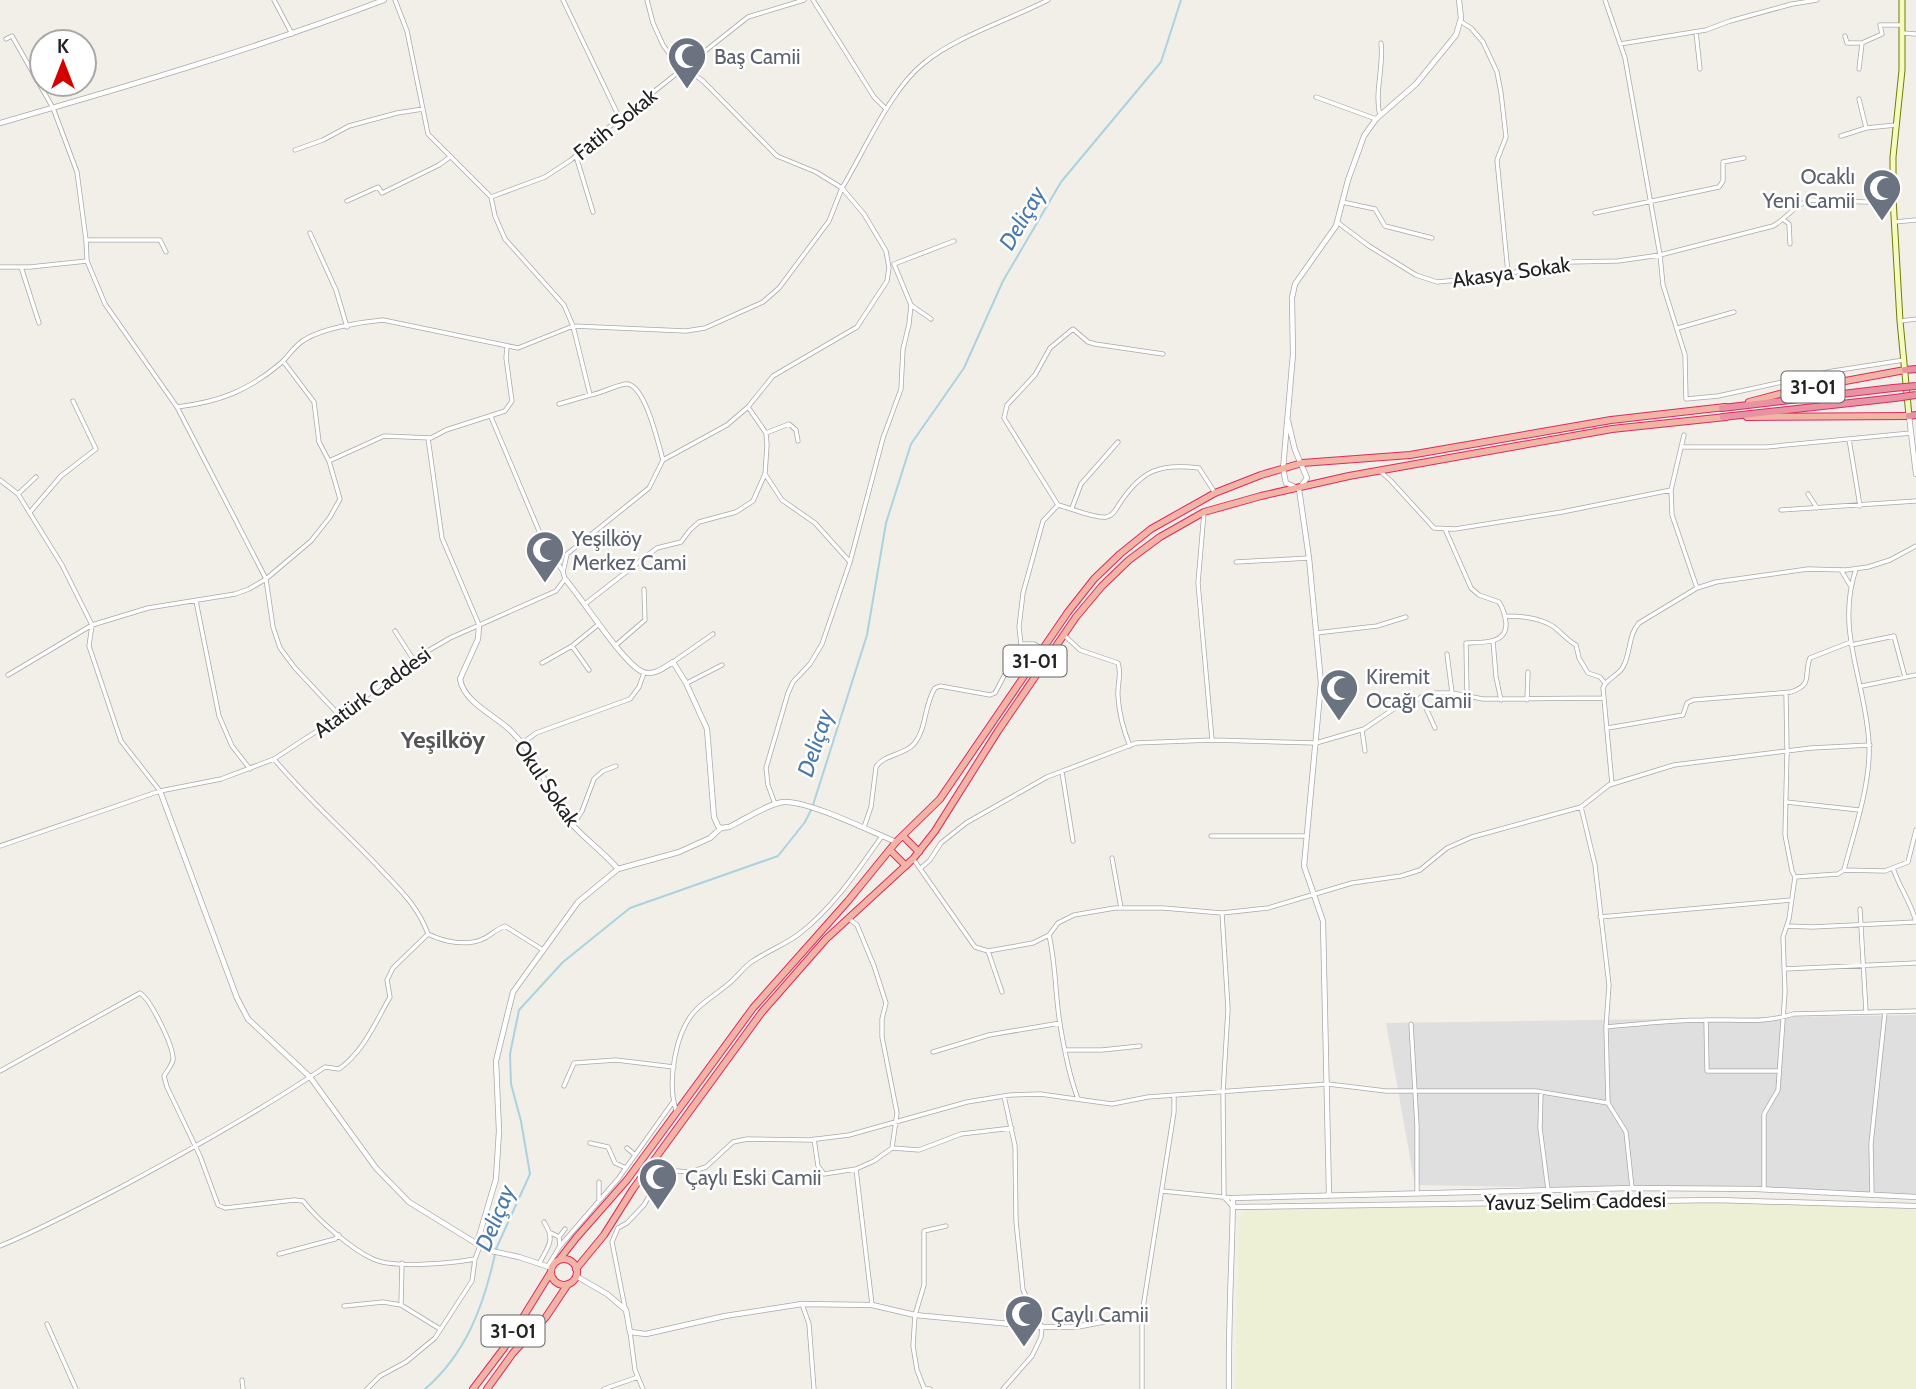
<svg xmlns="http://www.w3.org/2000/svg" width="1916" height="1389" font-family="Cabin,sans-serif">
<rect width="100%" height="100%" fill="#f2efe9"/>
<path fill="#e0dfdf" d="M1916 1015V1198L1867 1193 1415 1185 1386 1023Z"/>
<path fill="#eef0d5" d="M1690 1202 1788 1203 1916 1210V1389H1235L1239 1219 1245 1210Z"/>
<g fill="none" stroke-linecap="round" stroke-linejoin="round">
<path stroke="#aad3df" stroke-width="2" d="M813 805 867 635 886 523 911 444 964 368 1003 281 1061 182 1161 62 1181 0
M496 1249 530 1174 521 1121 511 1084 510 1054 519 1010 563 962 630 908 778 856 805 822 811 810
M425 1389C466 1354 484 1305 495 1254"/>
<g stroke="#a9a9a9" stroke-width="5">
<path id="minor" d="M274 0 292 34
M395 0 407 31 428 134 491 197 495 216 505 239 564 305 573 326 590 395C601 394 619 383 628 384 646 388 658 443 663 460
M563 0 620 119
M813 0 874 97 886 109
M1605 0 1625 58 1660 255 1663 285 1685 355 1686 399 1718 396 1833 371 1904 360
M1460 21 1471 28 1483 42 1497 72 1501 93 1506 137 1497 160 1508 273
M1696 32 1700 69
M1902 33 1916 34
M1845 36 1847 43H1862
M6 39 12 36 53 108 77 172 86 240 87 261 105 304 177 407 266 579 273 627 280 648 295 668 340 716
M1620 44 1706 30 1730 21 1792 4 1817 0
M1859 69 1862 43 1882 34 1880 25H1902
M1316 97 1376 119
M1859 99 1866 128
M1380 116C1374 92 1384 68 1381 43
M1841 136 1866 128 1896 125
M295 150 323 140 349 126 397 113 423 109
M576 156 593 212
M491 197 545 177 571 160 608 128 748 17 804 0
M347 201 378 187 382 193 439 165 450 157
M1342 202 1375 209 1385 226 1432 238
M1595 213 1719 187 1723 181V162L1744 158
M1784 220 1789 224 1790 244
M1337 222 1369 246 1416 275 1437 282 1489 277 1570 262 1618 261 1660 255 1773 226C1789 217 1793 205 1811 200L1893 203
M1894 222 1916 220
M310 233 336 290 347 327
M86 240H160L166 252
M894 264 954 241
M0 267H30L87 261
M21 267 39 323
M911 305 931 319
M1901 321 1916 319
M1678 328 1734 312
M1163 354 1095 344 1088 342 1073 329 1050 348 1035 375 1007 405 1004 418 1058 505C1070 508 1096 519 1106 517 1113 516 1116 509 1120 503 1142 470 1160 463 1199 468L1215 493
M559 404 590 395
M177 407C219 402 248 391 281 363 289 356 294 346 304 340 323 328 361 322 383 320L518 348 573 326 686 331 705 328 763 302 779 288 829 221 842 188 816 172 777 156 703 81 673 59 663 45 653 23 647 0
M491 417 542 538 562 570
M766 433 789 424 796 430 798 441
M1684 435 1671 490 1672 515 1697 588
M428 438 442 538 479 625
M1849 439 1860 506
M1681 447H1766L1911 433
M329 461 384 436 431 438 446 430 505 411 512 401 506 358 507 347
M1380 471 1391 481 1434 528 1455 529 1562 512 1671 490
M765 474 782 500 815 523 850 562
M0 480 18 494 62 565 92 625 89 646 121 741 160 791
M18 494 36 477
M1808 494 1817 508
M1072 508 1081 484 1118 442
M1781 510 1916 501
M31 511 61 476 96 449 73 401
M1204 512 1198 583 1212 740
M1445 529 1471 588 1479 595 1499 602C1503 608 1505 615 1506 623 1507 645 1481 642 1466 643L1467 696
M1236 562 1309 558
M1841 570 1850 585
M196 601 219 716 232 746 250 769
M585 604 657 548 681 542 690 530 699 522 736 512 753 501 765 474 767 445 766 433 748 407
M1505 616C1520 616 1541 618 1554 627 1562 633 1567 640 1576 645L1579 658 1588 673 1600 677 1605 683
M395 631 413 659
M1316 633 1377 626 1406 617
M1064 635 1080 650 1118 663C1122 674 1117 685 1118 696 1119 714 1123 729 1130 746
M1493 641 1496 677 1501 700
M616 645 645 620 644 589
M1851 645 1894 636 1905 677
M572 646 589 670
M1043 649 1034 644H1021L1019 627 1023 593 1043 521 1058 505
M1447 654 1452 693
M673 662 713 634
M542 663 572 646 599 624
M8 675 92 625 148 608 235 594 249 589 266 579 311 541 330 517 340 499 329 461 319 442 314 402 283 361
M687 683 722 665
M1862 686 1916 675
M1421 697 1435 728
M1527 700 1528 672
M1608 728 1683 715 1687 703 1693 700 1791 692C1814 684 1803 676 1810 658L1851 642
M1362 730 1365 751
M523 743 536 733 630 699 639 687 644 673
M274 759C308 800 348 834 384 873 403 893 418 907 428 934 444 942 468 947 485 938 492 934 497 929 505 926L543 950
M1062 772 1073 841
M1612 784 1603 688C1607 678 1618 676 1623 667 1631 653 1628 635 1639 623L1697 588 1716 582 1808 569 1846 570 1868 567 1890 560 1916 546
M1786 802 1859 810
M775 804 768 785 766 768 788 693 793 682 810 664 822 644 850 562 883 438 901 389 903 349 909 324 911 305 894 264
M1581 807 1595 865 1609 985 1606 1027 1608 1103
M573 825 582 811 594 779 603 771 616 766
M864 827 871 807 876 767C883 755 903 755 913 745 927 730 924 704 935 688L940 686 990 695 995 693 1021 644
M1211 836H1307
M0 846 160 791 221 779 274 759 340 716 414 659 450 638 556 591 565 579 563 572 567 554 649 488 663 460 727 425 748 407 773 376 857 327 887 281 889 268 886 251 864 214 842 188C865 150 890 90 924 63 955 37 1011 19 1048 0
M1112 858 1121 908
M914 860 975 947 988 951 1033 943 1049 935 1058 923 1074 915 1115 908H1163L1222 913 1268 908 1352 883 1401 876 1420 870 1447 848 1472 837 1581 807 1609 785 1674 765 1811 748 1870 745
M921 868 930 860 941 843 966 823 1047 777 1136 743 1212 740 1316 743 1364 729 1398 706 1435 693H1452L1483 699 1603 698
M1844 870C1854 832 1871 783 1869 744 1866 681 1835 631 1856 569
M1795 877 1838 874 1844 870 1885 871 1908 862 1916 830
M1860 909 1866 1012
M1222 913 1228 1009 1223 1093 1224 1197 1233 1207
M1600 917 1791 900
M848 918 857 925 874 966 886 1003 882 1019V1037L897 1113 892 1148 874 1161 856 1169 872 1305
M1787 926 1812 927 1916 922C1911 902 1899 887 1893 868
M1049 935C1056 965 1055 994 1060 1024 1064 1049 1069 1075 1078 1099
M988 951 1002 992
M1784 969 1916 963
M1706 1020 1707 1071H1779
M1411 1024 1417 1126V1193
M1606 1027C1639 1024 1672 1020 1705 1020 1735 1019 1764 1024 1793 1014L1916 1011
M1066 1050H1102L1140 1046
M933 1052 989 1035 1060 1023
M0 1071 140 993C151 1000 174 1047 173 1060 172 1065 167 1071 164 1076L167 1087 200 1156 218 1205 225 1208 294 1200 303 1201C318 1220 351 1249 373 1259 394 1269 452 1263 475 1259
M564 1086 574 1063 616 1060 674 1067
M1541 1092 1540 1128 1548 1190
M676 1110C667 1082 675 1030 697 1009 708 998 723 990 734 979 741 972 745 966 753 961 768 951 786 944 799 934 833 908 858 870 882 836
M814 1139 818 1166 824 1174 856 1169
M590 1143 608 1147 615 1163 626 1168
M627 1148 635 1155
M892 1148 919 1150 961 1134 1012 1128
M599 1182V1201
M1764 1189V1114L1778 1090 1785 992 1783 937 1789 919 1795 877 1792 871 1785 835 1787 752 1786 693
M1162 1191 1233 1198
M1872 1195 1871 1144 1885 1012
M551 1233 559 1237 565 1229
M0 1246C41 1229 81 1208 121 1187 190 1150 260 1111 325 1067L339 1069C364 1051 375 1023 390 997L387 980 393 968 428 934
M560 1246 618 1179 673 1102
M279 1254 335 1239 339 1235
M539 1264C548 1246 556 1241 544 1222
M548 1266 560 1246 559 1237
M802 1304 809 1324 814 1389
M401 1305 440 1329
M344 1306 383 1302 401 1305 402 1263
M625 1308 612 1242 618 1228 627 1223 644 1205 664 1170 690 1172 706 1167 733 1142 747 1139 809 1140 849 1135 967 1102 1010 1095 1040 1094 1112 1104 1148 1097 1328 1084 1386 1091H1536L1608 1103 1626 1132 1632 1188
M47 1324 76 1389
M630 1332 635 1370 643 1389
M242 1380 243 1389
M367 1389 380 1376 406 1362 435 1338 472 1281 475 1259 480 1246
M604 1389 638 1377
M930 1389 924 1388 917 1370 913 1346 915 1315 924 1285V1231L946 1226
M1003 1389 1032 1356 1041 1337 1042 1327 1023 1290 1016 1221 1015 1146 1004 1096
M1142 1389V1314L1174 1112V1096"/>
</g>
<g stroke="#a9a9a9" stroke-width="6">
<path id="tertiary" d="M0 123C129 86 258 48 384 0
M1909 416 1916 474
M1288 421 1295 450 1307 478 1299 489 1309 558 1321 683 1304 866 1323 921 1329 1195
M1295 487 1286 483 1283 469 1293 354 1292 298 1295 284 1336 226 1348 180 1364 136 1376 119 1416 84 1456 35 1461 18 1459 0
M565 579C582 598 624 665 643 672 654 676 665 667 673 662L686 683 707 729 714 817 718 826 721 828 729 827C744 820 769 803 784 802 807 800 872 832 896 842
M479 625 478 639 460 679C464 703 495 715 511 731 539 759 544 785 565 816 580 836 602 850 618 869
M160 791 237 998 248 1019 310 1077 376 1168 409 1202 487 1250 519 1257 552 1268
M1233 1207 1717 1200 1916 1206
M477 1243 496 1179 499 1131 496 1061 513 992 578 902 618 869 679 852 710 838 721 828
M576 1276 607 1294 626 1310 630 1332 646 1334 725 1316 802 1304 872 1305 915 1315 1042 1327H1076L1142 1314
M1229 1389C1228 1325 1232 1262 1233 1198L1632 1188 1756 1189 1916 1197"/>
</g>
<g stroke="#707d05" stroke-width="7">
<path id="secondary" d="M1902 0V70L1893 157V198L1900 321 1909 416"/>
</g>
<g stroke="#dc2a67" stroke-width="8">
<path id="trunk" d="M1749 402 1791 391 1905 370
M1747 417 1909 416
M903 836 919 852
M890 850 906 866
M551 1272a13 13 0 1 1 26 0a13 13 0 1 1-26 0Z
M559 1260 576 1238 627 1180 753 1008 848 901 896 842 940 799 1068 612 1094 579 1120 554 1151 529 1215 493 1261 475 1302 463 1410 455 1611 420 1725 407
M576 1269 604 1235 633 1189 762 1012 826 939 913 859 935 831 998 731 1076 617 1102 586 1129 560 1160 537 1204 512 1261 496 1349 476 1612 429 1726 417
M473 1389 504 1348 551 1272
M487 1389 513 1353 546 1317 568 1284"/>
</g>
<g stroke="#dc2a67" stroke-width="8">
<path id="motorway" d="M1905 370 1916 369
M1722 408 1893 388
M1909 416 1916 415
M1723 417 1895 398"/>
</g>
<use href="#minor" stroke="#fff" stroke-width="3.5"/>
<use href="#tertiary" stroke="#fff" stroke-width="4.5"/>
<use href="#secondary" stroke="#f7fabf" stroke-width="5"/>
<use href="#trunk" stroke="#f2b4a3" stroke-width="6"/>
<use href="#motorway" stroke="#e892a2" stroke-width="6"/>
<g stroke="#dc2a67" stroke-width="8" stroke-linecap="butt">
<path id="motorway-bridge" d="M1893 388 1916 386
M1895 398 1916 395"/>
</g>
<use href="#motorway-bridge" stroke="#e892a2" stroke-width="6"/>
</g>
<defs>
<g id="mosque-pin" transform="scale(2.0125)"><path d="M0 17L-7.5 6A9.5 9.5 0 1 1 7.5 6Z" fill="#6b7280" stroke="#fff"/><path d="M3.5-4.9A6 6 0 1 0 3.5 4.9A5 5 0 1 1 3.5-4.9Z" fill="#fff"/></g>
</defs>
<g fill-rule="evenodd">
<use href="#mosque-pin" x="687" y="56"/>
<use href="#mosque-pin" x="1882" y="188"/>
<use href="#mosque-pin" x="545" y="550"/>
<use href="#mosque-pin" x="1339" y="688"/>
<use href="#mosque-pin" x="658" y="1177"/>
<use href="#mosque-pin" x="1024" y="1314"/>
</g>
<g text-anchor="middle" dominant-baseline="central" stroke-width="5" stroke-linejoin="round" paint-order="stroke">
<g fill="#fff" stroke="#646464" stroke-width="2">
<rect x="1781.5" y="371.5" width="63" height="31" rx="5"/>
<rect x="1003.5" y="645.5" width="63" height="31" rx="5"/>
<rect x="481.5" y="1315.5" width="63" height="31" rx="5"/>
</g>
<g font-size="19" font-weight="bold" fill="#222">
<text x="1813" y="387">31-01</text>
<text x="1035" y="661">31-01</text>
<text x="513" y="1331">31-01</text>
</g>
<g font-size="21" fill="#5b616d" stroke="#fff" text-anchor="start">
<text x="714" y="56">Baş Camii</text>
<text x="1855" y="176" text-anchor="end">Ocaklı<tspan x="1855" dy="24">Yeni Camii</tspan></text>
<text x="572" y="538">Yeşilköy<tspan x="572" dy="24">Merkez Cami</tspan></text>
<text x="1366" y="676">Kiremit<tspan x="1366" dy="24">Ocağı Camii</tspan></text>
<text x="685" y="1177">Çaylı Eski Camii</text>
<text x="1051" y="1314">Çaylı Camii</text>
</g>
<g font-size="21" fill="#222" stroke="#fff">
<text transform="translate(615 124) rotate(-39)">Fatih Sokak</text>
<text transform="translate(1511 272) rotate(-8)">Akasya Sokak</text>
<text transform="translate(372 692) rotate(-36)">Atatürk Caddesi</text>
<text transform="translate(547 783) rotate(56)">Okul Sokak</text>
<text transform="translate(1575 1201) rotate(-1)">Yavuz Selim Caddesi</text>
</g>
<g font-size="23" font-style="italic" fill="#4a7aab" stroke="#fff">
<text transform="translate(1022 218) rotate(-60)">Deliçay</text>
<text transform="translate(815 743) rotate(-72)">Deliçay</text>
<text transform="translate(495 1218) rotate(-68)">Deliçay</text>
</g>
<g font-size="24" font-weight="bold" fill="#555" stroke="#fff">
<text x="443" y="739">Yeşilköy</text>
</g>
</g>
<g transform="translate(63 63)"><circle r="33" fill="#ffffff" stroke="#a7a7a7" stroke-width="2"/>
<path d="M0-5L12 26L0 18L-12 26Z" fill="#d40000"/>
<text y="-10" font-size="19" font-weight="bold" text-anchor="middle" fill="#222222">K</text>
</g>
</svg>
